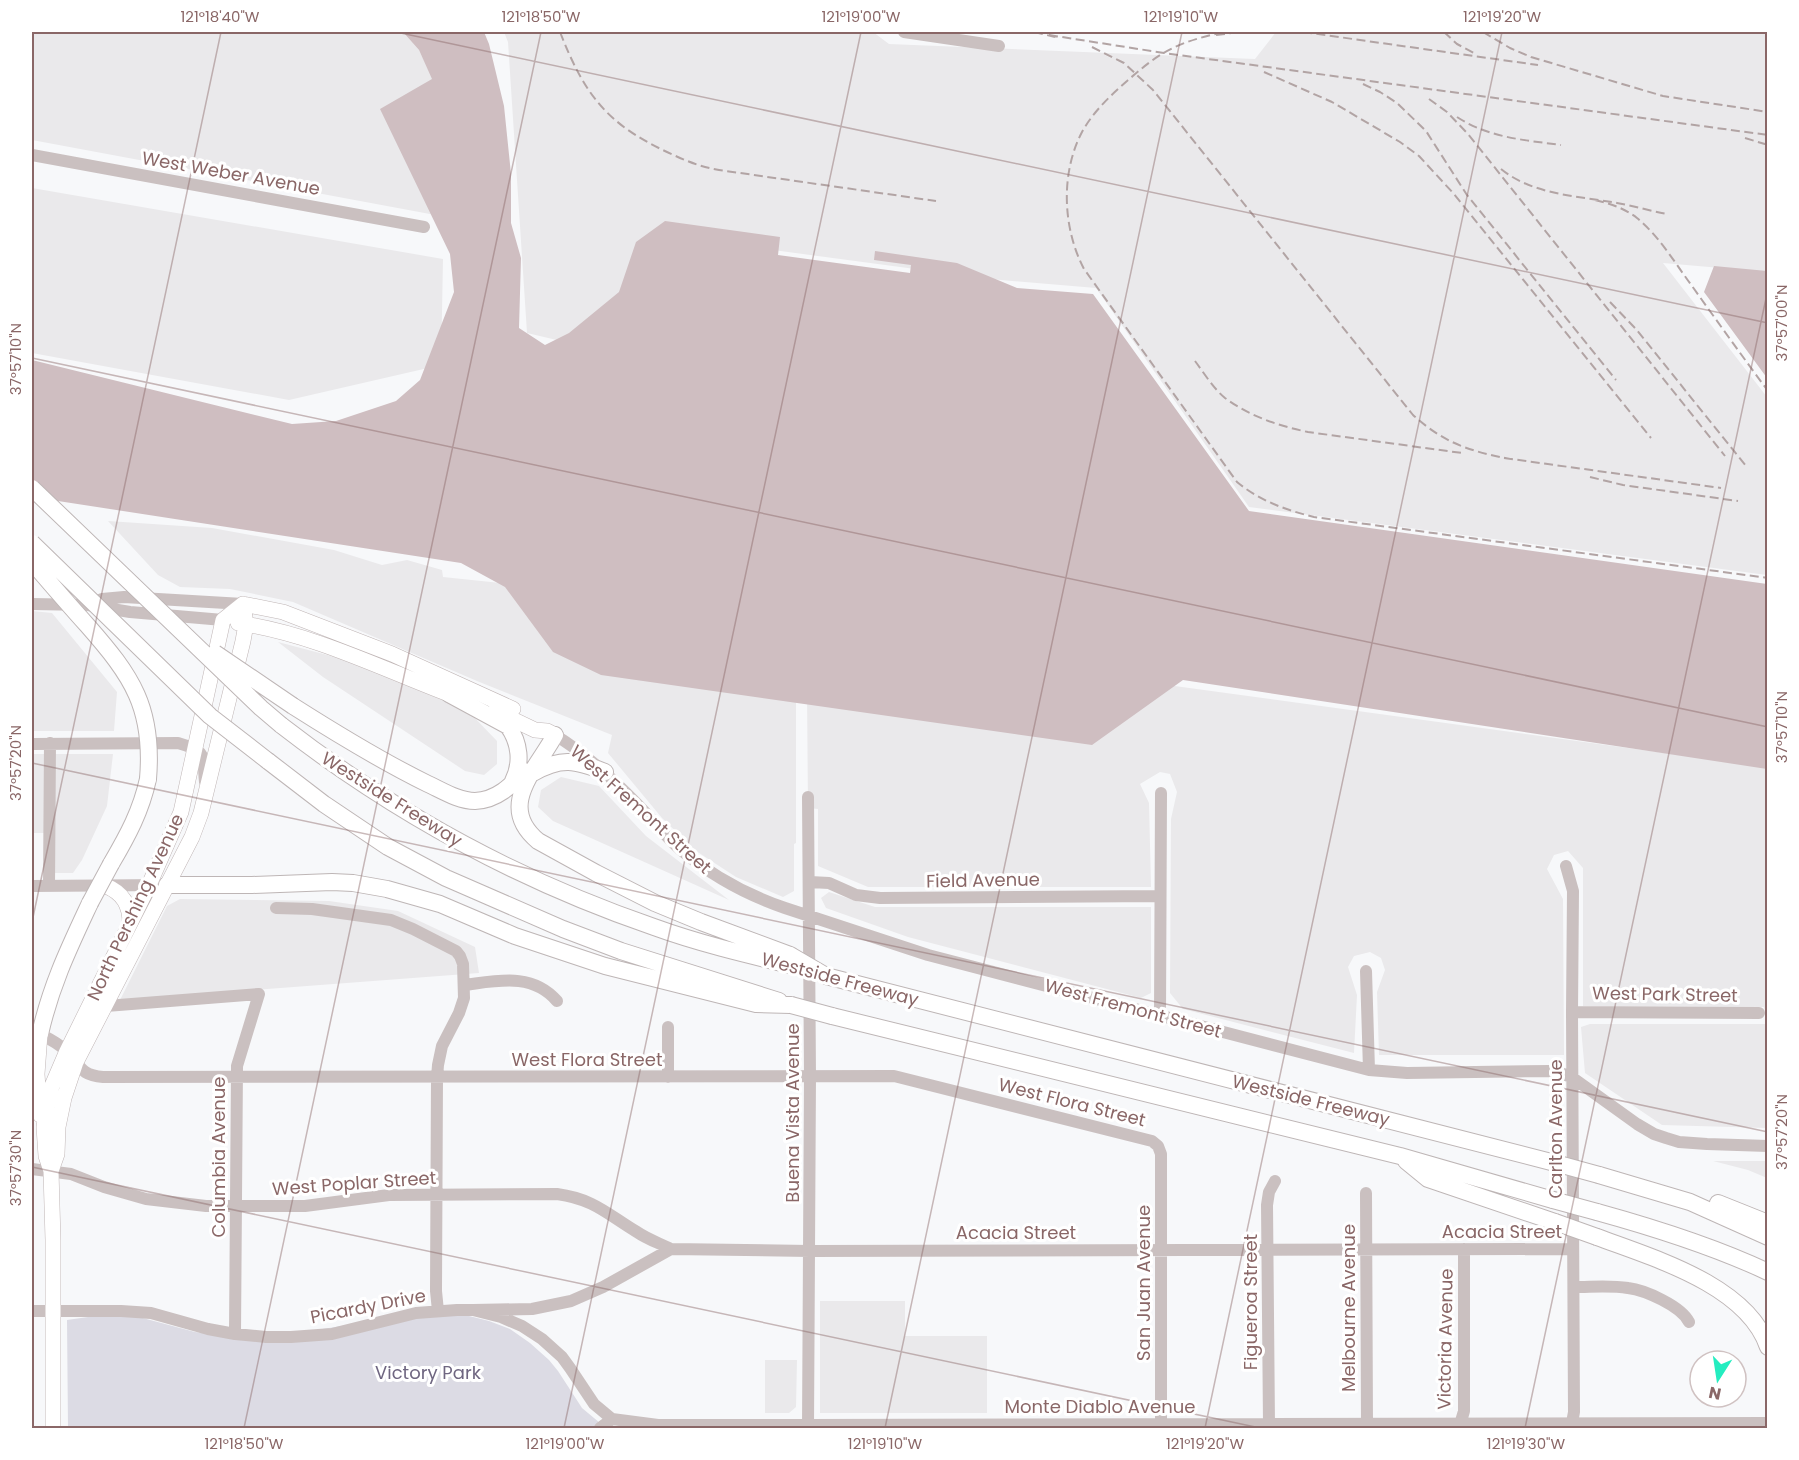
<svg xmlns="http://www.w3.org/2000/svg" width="1799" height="1460" font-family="Poppins,sans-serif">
<rect width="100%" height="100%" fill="#f7f8fa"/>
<path fill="#eae9eb" d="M32 32H403L419 50 442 98 446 217 32 140Z
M504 32H873L889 44 1255 59 1276 32H1767V272L1663 263 1767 397V575L1249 507 1096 288 990 279 698 240 561 341 527 333 508 42Z
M32 188 443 259 441 365 289 400 32 353Z
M108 521 212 528 334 550 382 565 407 560 442 570 443 577 633 597 1160 684 1767 767V1021L1764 1007 1583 1006V868L1568 851 1554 855 1547 869 1563 899 1564 1055H1379L1377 992 1385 970 1381 958 1370 952 1354 956 1348 967 1357 995 1354 1053 1183 1009 1170 993 1171 819 1177 792 1170 774 1160 772 1140 784 1149 803 1151 887H868L818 866V809L808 808 807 691 796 690V843L794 844V891L783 897 736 877 696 851 662 818 608 753 612 735 477 681 293 602 230 589 180 587 158 575Z
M32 611 52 613 117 692 114 731H32Z
M278 642 350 661 468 711 497 741V764L484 775 465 771 323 677Z
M32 754H113L107 806 82 860 73 873H49V833H32Z
M561 777 599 786 646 836 729 900 553 821 538 807 541 790Z
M829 892 875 907H1151V993L1141 998 908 937 826 908 821 898Z
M180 899 329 901 398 911 475 947 479 973 120 1000 167 906Z
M1590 1024H1767V1128L1662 1125 1585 1073 1581 1027Z
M1713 1161H1767V1178L1748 1170Z
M905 1301V1336H987V1413H820V1301Z
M765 1360H797L796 1407 789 1413H765Z"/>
<path fill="#dcdbe4" d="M109 1314 139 1317 195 1332 254 1340 404 1316 461 1314 489 1321 510 1329 530 1343 549 1360 558 1371 582 1408 600 1423 592 1428H68L67 1320Z"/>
<path fill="#cfbec1" d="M403 32H484L489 44 504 106 511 174V223L521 258 519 328 545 345 569 333 619 292 636 242 665 221 780 237 778 255 910 273 911 265 874 260 875 251 957 263 1017 288 1093 294 1249 511 1767 584V769L1183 680 1092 745 601 675 553 652 505 587 461 563 32 497V360L292 424 336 421 396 401 420 380 454 292 450 254 380 109 432 79 419 50Z
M1714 266 1767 271V378L1704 292Z"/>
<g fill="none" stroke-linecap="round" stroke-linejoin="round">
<g stroke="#c0b6b6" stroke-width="16">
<path id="major" d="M243 604 283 612 392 654 513 709
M238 623C315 634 386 671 459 698
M495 711 535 730 547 731 555 735
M106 886C123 893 130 905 130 923
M40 1115 37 1074 40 1034
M51 1171 57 1154 58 1127 64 1098 76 1062 192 837 201 813 243 641 246 624 243 604
M53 1428V1240L51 1171 46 1156 44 1127 47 1106 52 1086 67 1051 149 885 181 812 223 620 243 604"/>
</g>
<g stroke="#beb6b6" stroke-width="18">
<path id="highway" d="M449 694 508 726C520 743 522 763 513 781
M293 706C337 734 381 761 428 784 443 791 459 801 475 801 497 800 511 786 524 771
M281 725C393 812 520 881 654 927 698 943 744 954 790 965
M555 735C536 770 496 806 538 841L596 873 655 903 701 922 790 955
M268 761 324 804 388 847 446 878 563 929 621 951 779 1001
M533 773C561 757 575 760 605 772
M111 864C128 835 141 811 148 779
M167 885H252L332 882 353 883 387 889 440 904 515 936 605 966 756 1004 791 1005
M826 976 1555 1163
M832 1016 1400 1156 1553 1200
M40 1034C51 985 69 948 90 903
M1406 1161 1428 1179 1555 1222
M1599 1175 1690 1202 1768 1237
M1718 1203 1768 1223
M1597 1212C1655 1228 1713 1246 1768 1272
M1597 1237C1653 1258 1747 1285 1768 1347"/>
</g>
<path stroke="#cac0c0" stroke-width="12" d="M904 32 999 46
M32 155 424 227
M32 604 88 605 130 612 223 620
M88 605 102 599 124 597 243 604
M555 735C586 754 611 777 636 803 651 818 665 836 681 850 712 876 747 895 785 908L928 955 1369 1070 1407 1073 1550 1071 1561 1073 1573 1078 1637 1124 1654 1134 1666 1138 1679 1142 1707 1144 1768 1146
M32 744 178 743C209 752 202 755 205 782
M808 797 810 1076 808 1428
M1566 866 1573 891 1572 1012 1574 1412 1571 1428
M810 882 829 883 856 895 880 898 1160 896
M32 886 167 885
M49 886 50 743
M276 908 312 909 391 920 413 929 456 951 460 956 463 964 464 998 459 1013 442 1046 438 1065 437 1078 436 1291 438 1311
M1366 971 1369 1070
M464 985C497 981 532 972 557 1001
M106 1006 259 994 237 1066 235 1334
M1572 1012 1759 1013
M1160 1015 1161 793
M32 1030C43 1036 56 1041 65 1050 81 1064 78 1075 103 1077L894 1076 1152 1141 1158 1146 1161 1154V1428
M668 1077V1027
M32 1169 71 1174 104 1187 146 1199 206 1206H305L389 1195 557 1194C594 1199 607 1214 637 1232 647 1239 659 1243 671 1249
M1366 1193 1367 1424
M1574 1287C1592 1287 1610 1285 1628 1288 1645 1290 1681 1306 1689 1322
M473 1310 532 1309 571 1301 603 1287 671 1249 810 1251 1573 1249
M32 1311H121L151 1313 208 1329 235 1334 266 1337H291L332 1334 416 1313 457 1310H473L501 1317 522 1326 542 1339 562 1357 570 1368 594 1404 612 1419
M612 1419 658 1425H808L1768 1423
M1269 1424 1267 1205 1269 1192 1275 1181
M600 1428 612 1419
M1459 1428 1464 1411V1249"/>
<use href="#major" stroke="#fff" stroke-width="15"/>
<use href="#highway" stroke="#fff" stroke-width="16"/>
<path stroke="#b2a4a4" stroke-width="2" stroke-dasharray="9 4.5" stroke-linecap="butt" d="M560 32C584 93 605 123 667 152 684 160 700 167 719 170L936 201
M1034 32 1055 37
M1223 32C1207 36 1190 40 1175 47 1157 55 1142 68 1127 81 1110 96 1093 112 1082 132 1060 174 1063 229 1084 269L1237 482C1260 501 1286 510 1314 517L1768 578
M1303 32 1538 65
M1444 32 1457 44 1474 53
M1483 32 1510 48 1531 57 1663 96 1768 112
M1049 35 1164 53 1768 135
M1216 35 1240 32
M1092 47 1124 63 1153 90 1413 415C1444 443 1469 451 1510 459
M1264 72 1332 102 1400 142 1419 156 1454 194 1651 438
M1363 84 1380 92 1397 103 1426 131 1467 195 1616 380
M1429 99 1447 112 1468 134 1725 456
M1457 117C1489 138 1525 140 1561 145
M1745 138 1768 145
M1501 169C1533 195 1578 196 1617 203 1634 206 1651 211 1667 214
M1595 200C1611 204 1624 208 1637 218 1659 236 1675 263 1692 286 1717 321 1742 356 1768 391
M1610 302 1636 329 1746 466
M1195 361C1204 373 1213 388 1225 398 1249 416 1279 426 1308 432L1462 453
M1504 458 1721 488
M1590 477 1623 485 1738 501"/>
<g stroke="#beb6b6" stroke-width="18" stroke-linecap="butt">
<path id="highway-bridge" d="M32 488 261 708 281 725
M32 543 210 716 268 761
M32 562C50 583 68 604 87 625 132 676 154 708 148 779
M215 653 293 706
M90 903 111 864
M790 955 826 976
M791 1005 832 1016
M1555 1163 1599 1175
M1553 1200 1597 1212
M1555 1222 1597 1237"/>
</g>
<use href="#highway-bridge" stroke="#fff" stroke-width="16"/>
</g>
<path fill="none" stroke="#8a6767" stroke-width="1.5" stroke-opacity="0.45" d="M396 32 1768 323M32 358 1768 727M32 763 1768 1132M32 922 221 32M32 1167 1260 1428M244 1428 541 32M564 1428 861 32M885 1428 1182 32M1205 1428 1502 32M1525 1428 1768 289"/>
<g text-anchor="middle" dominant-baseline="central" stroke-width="6" stroke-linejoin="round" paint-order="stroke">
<g font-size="18" fill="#8a6767" stroke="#fff">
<text transform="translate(231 173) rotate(10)">West Weber Avenue</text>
<text transform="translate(392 799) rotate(32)">Westside Freeway</text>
<text transform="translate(641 809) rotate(42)">West Fremont Street</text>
<text transform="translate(983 880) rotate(-1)">Field Avenue</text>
<text transform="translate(135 907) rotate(-65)">North Pershing Avenue</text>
<text transform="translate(840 979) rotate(15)">Westside Freeway</text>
<text transform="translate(1665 994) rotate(1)">West Park Street</text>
<text transform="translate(1133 1008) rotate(15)">West Fremont Street</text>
<text x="587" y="1059">West Flora Street</text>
<text transform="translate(1311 1100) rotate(14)">Westside Freeway</text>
<text transform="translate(1072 1102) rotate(14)">West Flora Street</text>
<text transform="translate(792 1113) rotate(-90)">Buena Vista Avenue</text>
<text transform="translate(1555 1129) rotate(-90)">Carlton Avenue</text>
<text transform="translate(218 1157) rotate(-90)">Columbia Avenue</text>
<text transform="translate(354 1183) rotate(-4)">West Poplar Street</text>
<text x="1502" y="1231">Acacia Street</text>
<text x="1016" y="1232">Acacia Street</text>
<text transform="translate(1143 1283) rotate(-90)">San Juan Avenue</text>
<text transform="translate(1250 1302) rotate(-90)">Figueroa Street</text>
<text transform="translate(368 1306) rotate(-11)">Picardy Drive</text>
<text transform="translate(1348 1308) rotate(-90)">Melbourne Avenue</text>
<text transform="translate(1445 1339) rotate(-89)">Victoria Avenue</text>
<text x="1100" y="1406">Monte Diablo Avenue</text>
</g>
<g font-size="18" fill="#6f6681" stroke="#fff">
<text x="428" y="1372">Victory Park</text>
</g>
</g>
<rect width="1799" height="1460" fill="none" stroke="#ffffff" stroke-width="66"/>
<g transform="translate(1718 1379) rotate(192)"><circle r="28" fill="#ffffff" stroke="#d0c2c2" stroke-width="1.5"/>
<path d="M0-4.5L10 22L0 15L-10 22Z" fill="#24edc0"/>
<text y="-9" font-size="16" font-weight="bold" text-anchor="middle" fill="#8a6767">N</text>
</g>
<rect x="33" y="33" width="1733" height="1394" fill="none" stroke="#8a6767" stroke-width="2"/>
<g font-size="15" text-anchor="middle" fill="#8a6767">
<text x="220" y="22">121°18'40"W</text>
<text x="541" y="22">121°18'50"W</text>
<text x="861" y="22">121°19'00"W</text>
<text x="1181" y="22">121°19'10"W</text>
<text x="1502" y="22">121°19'20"W</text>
<text transform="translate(1782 323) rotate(-90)" y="5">37°57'00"N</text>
<text transform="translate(16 359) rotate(-90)" y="5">37°57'10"N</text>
<text transform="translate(1782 727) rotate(-90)" y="5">37°57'10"N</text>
<text transform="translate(16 763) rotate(-90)" y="5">37°57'20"N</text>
<text transform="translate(1782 1132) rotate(-90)" y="5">37°57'20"N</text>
<text transform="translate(16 1168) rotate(-90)" y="5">37°57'30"N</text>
<text x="244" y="1449">121°18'50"W</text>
<text x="565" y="1449">121°19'00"W</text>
<text x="885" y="1449">121°19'10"W</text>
<text x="1205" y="1449">121°19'20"W</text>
<text x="1526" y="1449">121°19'30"W</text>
</g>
</svg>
